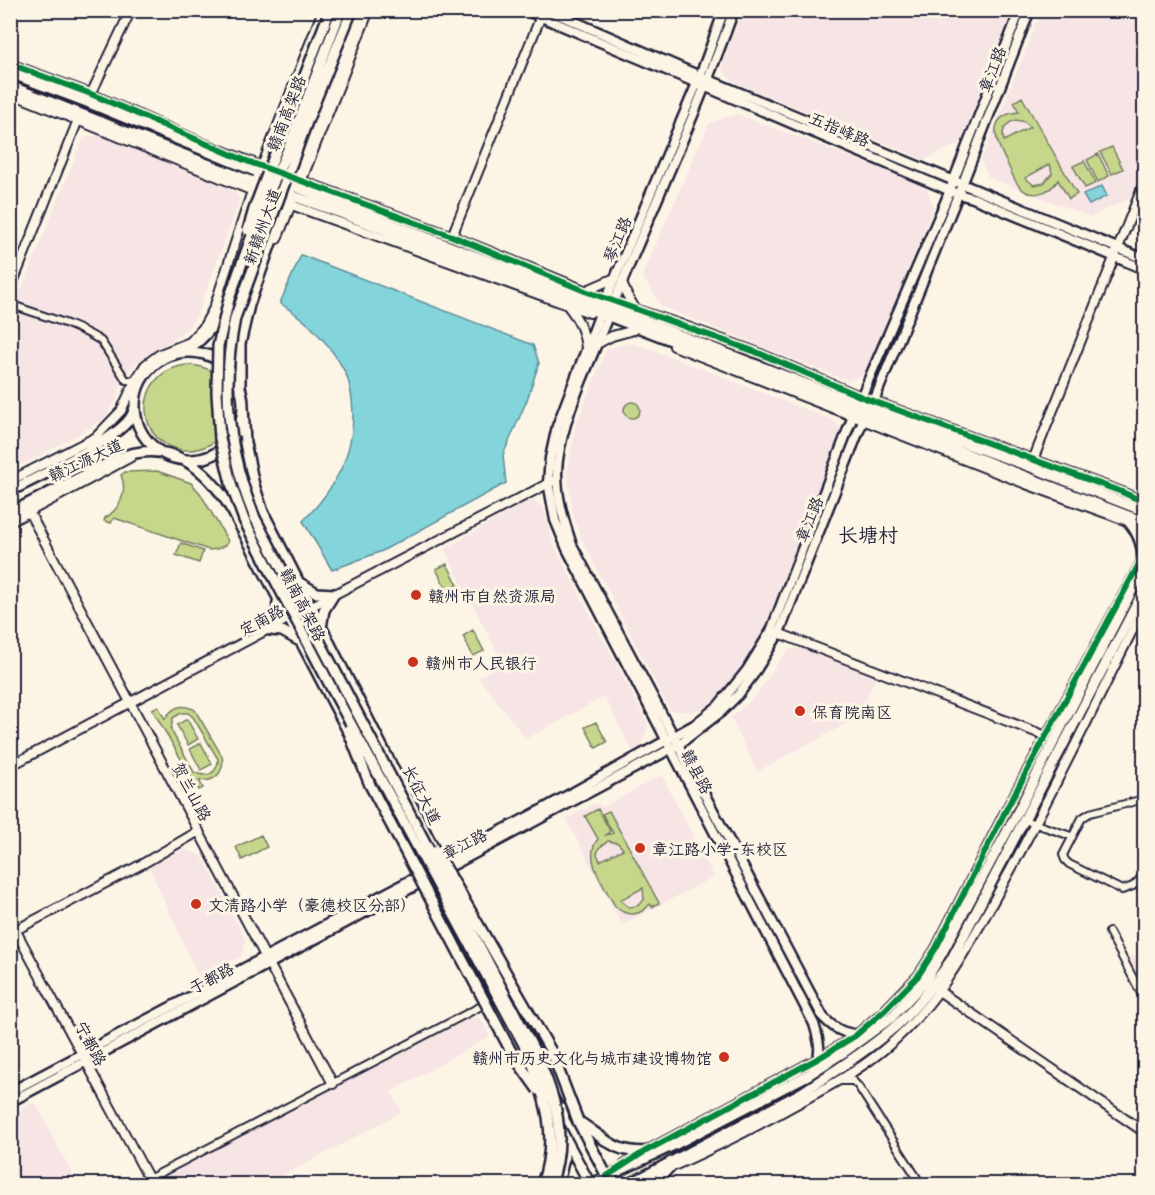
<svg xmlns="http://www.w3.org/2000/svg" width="1155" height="1195" font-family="'Playpen Sans','LXGW WenKai TC',sans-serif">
<rect width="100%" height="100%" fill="#fcf5e5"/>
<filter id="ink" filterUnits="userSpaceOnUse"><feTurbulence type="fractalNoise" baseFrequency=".0167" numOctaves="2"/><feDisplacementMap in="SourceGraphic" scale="12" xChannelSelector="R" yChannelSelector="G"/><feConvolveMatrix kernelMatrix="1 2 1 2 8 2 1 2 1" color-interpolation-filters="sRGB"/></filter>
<g filter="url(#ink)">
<path fill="#f7e5e6" d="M742 11V10L1012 11 960 143 925 160 733 82 723 70V61Z
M1041 11H1144V172L1135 196 1090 217 988 177 981 161Z
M737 114 925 185 934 207 866 373 848 381 662 307 642 276 709 123Z
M90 135 105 137 228 188 238 195 239 202 200 308 194 320 185 331 171 341 137 362 127 372 120 387 117 399 106 417 88 429 24 464 13 461 11 456 10 317 82 141Z
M630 343 648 348 833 420 841 430 757 647 724 689 706 707 692 712 669 710 580 536 572 509 567 473 576 423 607 349Z
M528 501H535L544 509 554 545 648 724 642 746 632 751 604 697 526 739 478 677 503 664 444 549Z
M802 648 876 677 859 717 757 772 731 718 758 693 778 662 789 650Z
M659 776 663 777 714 877 622 925 566 819 595 803 603 807Z
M184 849 202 856 246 940 241 956 199 978 149 867Z
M1144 950V988L1128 959Z
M471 1017 481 1019 490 1036 391 1092 402 1112 268 1184H150Z
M35 1102 78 1184H11V1115Z"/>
<path fill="#c6d78b" stroke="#747c63" stroke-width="1.5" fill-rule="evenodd" d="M1022 97 1077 194 1069 199 1058 180C1050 193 1030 200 1019 186 1014 180 1011 172 1008 165 997 145 983 115 1019 112L1014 102ZM1016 120 1025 122 1030 127 1004 141C1001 131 1005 123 1016 120ZM1050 164 1052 173 1044 183 1034 185 1025 178Z
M1112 147 1123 169 1112 174 1100 152Z
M1098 154 1109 176 1098 182 1087 160Z
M1084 161 1096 183 1085 188 1073 166Z
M187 365C200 365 221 371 225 386 226 391 225 399 226 404 226 411 228 421 226 427 222 441 202 450 189 450 134 451 130 371 187 365Z
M624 410a8 8 0 1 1 16 0a8 8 0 1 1-16 0Z
M157 471 191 483 200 493 228 541 226 545 217 549 209 550 114 518 111 523 104 521 105 518C120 509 128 492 121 475L125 472Z
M181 543 203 551 199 563 176 555Z
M447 564 458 585 447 590 436 569Z
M473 630 484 651 473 656 463 636Z
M158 706 165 719C172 707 182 703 195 710L222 756C225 772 215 783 199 780L203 788 199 790 152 709ZM181 713H188L193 717 218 759C218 773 207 779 194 772L171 730 173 718Z
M187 719 198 739 188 745 177 725Z
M596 722 607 742 596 748 585 727Z
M201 743 212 764 201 770 190 749Z
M598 809 610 831 606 835 613 833 602 814 609 811 659 903 652 907 650 904C640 916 627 918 615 906 605 887 582 858 598 839L585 816ZM608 841 618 843 623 849 600 861 597 854 599 848ZM643 888 644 900 637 906 629 907 620 900Z
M261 835 267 847 242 860 236 847Z"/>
<path fill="#84d5db" stroke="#5d8d9b" stroke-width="1.5" d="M1102 186 1107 196 1089 205 1083 195Z
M301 255 533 345 539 363 527 400 503 455 506 483 382 551 332 570 303 521C342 482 362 438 349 383 345 366 326 342 313 329 304 319 291 311 280 303Z"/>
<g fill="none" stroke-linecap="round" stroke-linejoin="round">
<g stroke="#22223b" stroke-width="10">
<path id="minor" d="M10 304C41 316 74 323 101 341L126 380 141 381
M1144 799 1090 813 1082 818 1063 855 1065 860 1069 864 1122 890 1133 886 1144 875
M1024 820 1071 836
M1109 932 1144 999
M840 1081H853L858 1086 921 1184
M139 1184 489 1002"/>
</g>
<g stroke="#22223b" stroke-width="12">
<path id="tertiary" d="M10 64 91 94 203 143 274 171
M10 93 253 191 590 313
M91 94 131 10
M291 177 452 236 614 302 679 324 756 352 862 397 1122 492 1144 502
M300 184 369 10
M452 236 541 16
M277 239 293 200
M622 283 627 295 636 310
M10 290 78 120
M585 291 615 278
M568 306C579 320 584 331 586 348
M597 344 612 336 634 330
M674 346 1026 484 1144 527
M96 437 121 411 135 381 145 365 160 354 190 342 203 328 214 308 250 197 323 10
M1033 460 1144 183
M10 481 98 436
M29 512 333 1084
M10 522 131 457
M773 631 1046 736
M10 766 310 607 553 481
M10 920 149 1179
M10 933 144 863 199 831
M936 989 1144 1132
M624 1165 644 1152 819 1058 855 1036 885 1010 918 976 936 948 1007 808 1141 562
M667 1169C710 1150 752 1129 793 1106 824 1089 855 1073 882 1051 941 1004 974 936 1010 871 1057 784 1100 695 1144 607"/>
</g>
<g stroke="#22223b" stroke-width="13">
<path id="secondary" d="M525 10 958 194 973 198 1144 269
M548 10 709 80 1144 259
M724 10 700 76 599 316 557 426 550 458 548 482 555 520 567 549 814 1024C820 1043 822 1053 813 1072
M734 10C695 119 645 224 602 331 586 373 564 415 558 460 554 489 563 518 572 545L823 1017C837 1032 850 1036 869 1034
M438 864 543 809 694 725 718 706 747 670 771 631 853 416 946 200 1020 10
M442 871 678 745 722 711 738 695 753 675 779 633 860 428 874 401 962 185 1030 10
M10 1092 422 874
M10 1102 426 880"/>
</g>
<g stroke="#22223b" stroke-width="14">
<path id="primary" d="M10 73 87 102 260 173 886 415 1031 467 1144 511
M10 86 245 179 341 213 1144 522
M270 179 335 10
M135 406a54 54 0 1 1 108 0a54 54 0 1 1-108 0Z
M172 355C202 347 216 324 227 296
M240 390V344L249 305 283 209 363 10
M243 406 245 443 254 485 263 512 438 857
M10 491C35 478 130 436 134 410
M10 513 116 459C169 437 207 467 233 512L351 737
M1122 515C1139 530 1146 550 1141 573
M298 582 317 593 334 594
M278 602 277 615 270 630 282 631 298 640
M321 628 324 610 334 594
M379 792 478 979
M483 941 566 1098
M494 1010 525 1066
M575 1116 611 1184
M581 1123C610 1142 616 1155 655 1151
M558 1125 590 1184
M558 1184 564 1158 563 1138
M591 1184 674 1145 808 1075 844 1052 892 1017 926 980 942 953 1018 811 1144 567
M630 1184 801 1093C834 1072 868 1050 897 1025 918 1006 935 983 951 960L1144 590
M655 1184 670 1166"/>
</g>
<use href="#minor" stroke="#fcf5e5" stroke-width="6"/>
<use href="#tertiary" stroke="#fcf5e5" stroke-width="8"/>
<use href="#secondary" stroke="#fcf5e5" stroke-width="8"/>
<use href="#primary" stroke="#fcf5e5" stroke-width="9"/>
<g stroke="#22223b" stroke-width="14" stroke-linecap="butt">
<path id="trunk-bridge" d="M341 10 288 149 259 216 229 299 218 346 217 392 220 439 232 487 244 520 332 689 529 1054C546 1100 559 1137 542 1184
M352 10 308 119 235 318C221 387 228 454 255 518L535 1052C556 1097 568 1136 551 1184
M248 230 255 206 330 10
M348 730 370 785 513 1055 538 1090
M436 851 552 1053 578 1121"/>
</g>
<use href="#trunk-bridge" stroke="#fcf5e5" stroke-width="9"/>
<g stroke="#fcf5e5" stroke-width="10">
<path id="cycleway" d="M10 64 91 94 244 160 452 236 585 291 756 352 862 397 1122 492 1144 502
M607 1176 644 1152 819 1058 855 1036 885 1010 918 976 936 948 1007 808 1144 555"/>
</g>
<use href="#cycleway" stroke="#00873e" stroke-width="6"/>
</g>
</g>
<g fill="#c8321e" stroke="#fcf5e5" stroke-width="2">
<circle cx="416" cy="595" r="6"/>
<circle cx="413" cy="662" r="6"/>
<circle cx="800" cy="711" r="6"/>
<circle cx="640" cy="848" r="6"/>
<circle cx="196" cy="904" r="6"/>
<circle cx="724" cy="1057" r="6"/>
</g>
<g text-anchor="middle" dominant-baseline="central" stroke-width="6" stroke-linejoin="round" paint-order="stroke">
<g font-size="16" fill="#22223b" stroke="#fcf5e5">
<text transform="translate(991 69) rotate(-69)">章江路</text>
<text transform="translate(285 113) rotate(-69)">赣南高架路</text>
<text transform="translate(840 128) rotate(23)">五指峰路</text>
<text transform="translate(261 226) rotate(-70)">新赣州大道</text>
<text transform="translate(616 239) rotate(-67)">琴江路</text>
<text transform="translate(85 459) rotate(-25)">赣江源大道</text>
<text transform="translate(808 519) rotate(-68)">章江路</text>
<text transform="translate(304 604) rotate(63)">赣南高架路</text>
<text transform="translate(261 619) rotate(-28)">定南路</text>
<text transform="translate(698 771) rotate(62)">赣县路</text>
<text transform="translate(193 791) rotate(62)">贺兰山路</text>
<text transform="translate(423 794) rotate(63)">长征大道</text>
<text transform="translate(464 843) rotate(-27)">章江路</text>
<text transform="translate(211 977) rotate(-28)">于都路</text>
<text transform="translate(92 1043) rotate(62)">宁都路</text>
</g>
<g font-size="16" fill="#22223b" stroke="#fcf5e5" text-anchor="start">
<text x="428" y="595">赣州市自然资源局</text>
<text x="425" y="662">赣州市人民银行</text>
<text x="812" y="711">保育院南区</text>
<text x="652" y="848">章江路小学-东校区</text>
<text x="208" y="904">文清路小学（豪德校区分部）</text>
<text x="712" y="1057" text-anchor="end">赣州市历史文化与城市建设博物馆</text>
</g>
<g font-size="20" fill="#22223b" stroke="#fcf5e5">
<text x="868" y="534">长塘村</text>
</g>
</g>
<rect width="1155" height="1195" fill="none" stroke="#fcf5e5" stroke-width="36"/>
<rect x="18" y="18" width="1119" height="1159" fill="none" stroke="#22223b" stroke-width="2" filter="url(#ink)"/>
</svg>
